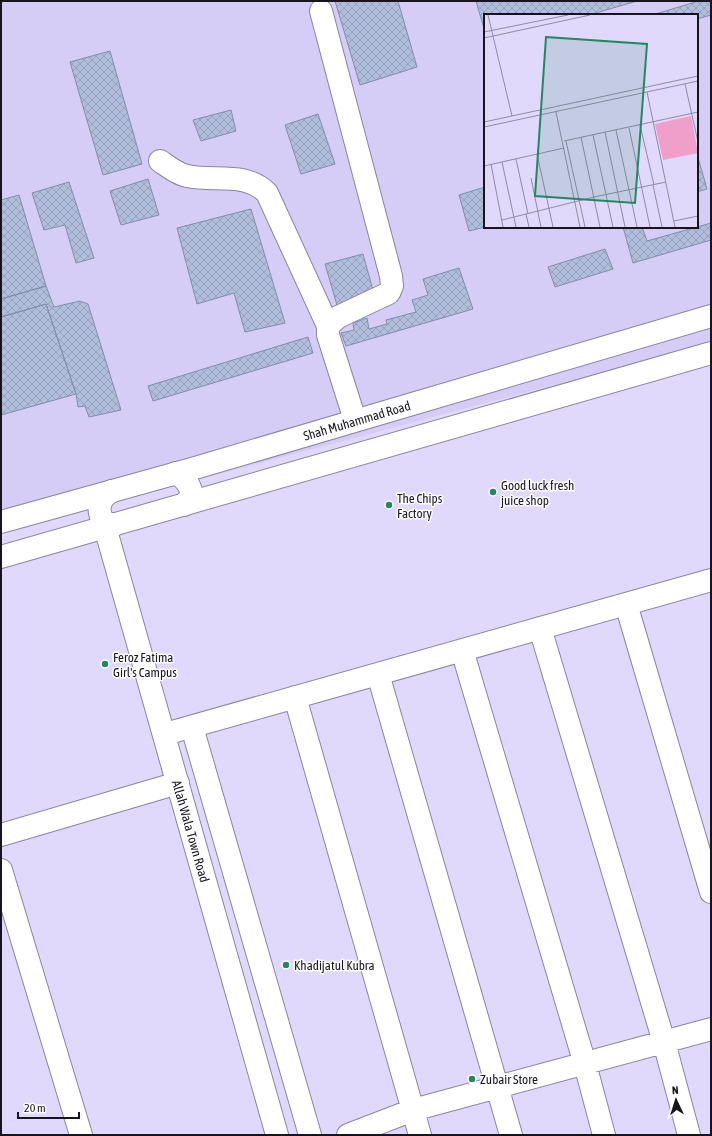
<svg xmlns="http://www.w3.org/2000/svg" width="712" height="1136" font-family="'Asap Condensed',sans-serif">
<defs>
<pattern id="building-cross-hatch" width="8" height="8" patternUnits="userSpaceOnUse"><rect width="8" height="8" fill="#b0bddc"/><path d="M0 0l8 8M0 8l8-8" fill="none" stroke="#97a2bc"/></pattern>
</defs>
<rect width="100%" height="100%" fill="#e0d9fb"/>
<path fill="#d5cdf6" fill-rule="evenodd" d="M1 1H711V343L1 532ZM485 15H697V227H485Z"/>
<path fill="url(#building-cross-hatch)" stroke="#818daa" d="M335 1H398L417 67 360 85Z
M476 1H637L589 15H485V32Z
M699 1H711V15L697 19V15H652Z
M110 51 142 164 103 175 70 62Z
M231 110 236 131 201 141 193 120Z
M318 114 335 164 301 174 285 125Z
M697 154 707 189 697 192Z
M148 179 159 215 121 225 110 191Z
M69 182 94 258 76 263 65 225 44 230 32 193Z
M485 187V227L469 231 459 195Z
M19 195 46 286 1 299V200Z
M251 209 285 323 245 332 234 293 197 304 177 228Z
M711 223V240L633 263 623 227H642L647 241Z
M605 249 613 269 555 287 548 267Z
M363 254 374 294 337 305 325 264Z
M459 268 473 309 346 346 341 333 354 330 353 323 367 318 369 329 387 324 386 320 416 312 412 300 428 295 423 279Z
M46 286 54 307 80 301 88 304 121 410 89 417 85 406 78 407 76 394 46 304 1 317V299Z
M46 304 76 394 1 415V317Z
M308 337 313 353 153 401 148 386Z"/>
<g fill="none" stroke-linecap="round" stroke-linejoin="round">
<g stroke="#8a84a3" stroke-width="24">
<path id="minor" d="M321 11 391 276 392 286 389 293 338 317 328 326V335L355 420
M160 161C169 167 177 174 187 176 215 182 245 171 267 193L328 326
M176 473C185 479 190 484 192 495L184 505
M112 491C99 498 96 510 104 522L114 525
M626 604 711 892
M540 628 664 1042 689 1135
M462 650 585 1064 604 1135
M378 674 511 1135
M295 697 420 1135
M165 734 711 580
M1 835 178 783
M1 870 81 1135
M348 1135 413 1110 711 1029"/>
</g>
<g stroke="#8a84a3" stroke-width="24">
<g id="major">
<path id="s1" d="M1 522 195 468 711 316"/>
<path id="s2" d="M105 527 277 1135"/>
<path d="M1 557 711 353"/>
<path d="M192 727 310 1135"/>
</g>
</g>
<use href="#minor" stroke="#fff" stroke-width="22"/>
<use href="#major" stroke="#fff" stroke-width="22"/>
</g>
<g fill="#238761" stroke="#fff" stroke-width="1.5">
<circle cx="493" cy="492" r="4"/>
<circle cx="389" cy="505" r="4"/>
<circle cx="105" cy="664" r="4"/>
<circle cx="286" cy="965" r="4"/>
<circle cx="472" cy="1079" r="4"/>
</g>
<g text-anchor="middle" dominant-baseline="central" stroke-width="3" stroke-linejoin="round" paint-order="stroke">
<g font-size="13" fill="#171420" stroke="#fff">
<text stroke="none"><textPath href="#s1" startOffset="370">Shah Muhammad Road</textPath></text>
<text stroke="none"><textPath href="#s2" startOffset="316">Allah Wala Town Road</textPath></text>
</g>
<g font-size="13" fill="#171420" stroke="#fff" text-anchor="start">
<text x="501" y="485">Good luck fresh<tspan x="501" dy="15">juice shop</tspan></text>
<text x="397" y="498">The Chips<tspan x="397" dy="15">Factory</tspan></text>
<text x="113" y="657">Feroz Fatima<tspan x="113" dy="15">Girl's Campus</tspan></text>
<text x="294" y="965">Khadijatul Kubra</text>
<text x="480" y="1079">Zubair Store</text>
</g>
</g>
<g transform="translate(484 14)">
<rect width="214" height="214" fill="#e0d9fb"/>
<path d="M207 102 214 139 179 146 171 110Z" fill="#ef9fca"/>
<path fill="none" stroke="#908aa3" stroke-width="1" d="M4 1 28 102M0 18 84 1M0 24 106 1M201 70 214 128M163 78 191 213M72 98 96 213M0 108 214 62M156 111 170 171M0 113 214 67M145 114 166 213M132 116 153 213M121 118 141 213M109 121 129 213M97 123 116 213M80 127 214 98M82 127 101 213M53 140 69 213M32 145 44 200M18 148 32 213M7 150 19 213M0 152 80 134M47 164 57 213M169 171 178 213M42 200 45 213M18 206 110 183 182 168M190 207 214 202"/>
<path fill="#238761" fill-opacity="0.15" stroke="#238761" stroke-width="2" d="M62 23 163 30 151 189 51 182Z"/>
<rect width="214" height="214" fill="none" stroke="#171420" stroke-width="2"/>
</g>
<rect width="712" height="1136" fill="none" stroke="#171420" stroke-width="4"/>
<g transform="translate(676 1100) rotate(356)" stroke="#ffffff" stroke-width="3" paint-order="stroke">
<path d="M0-3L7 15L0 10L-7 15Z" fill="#171420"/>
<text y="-6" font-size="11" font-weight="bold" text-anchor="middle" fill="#171420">N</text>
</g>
<path d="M18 1112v6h61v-6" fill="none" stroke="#171420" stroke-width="2"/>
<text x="24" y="1112" font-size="12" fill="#171420" stroke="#ffffff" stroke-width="3" paint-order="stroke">20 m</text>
</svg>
